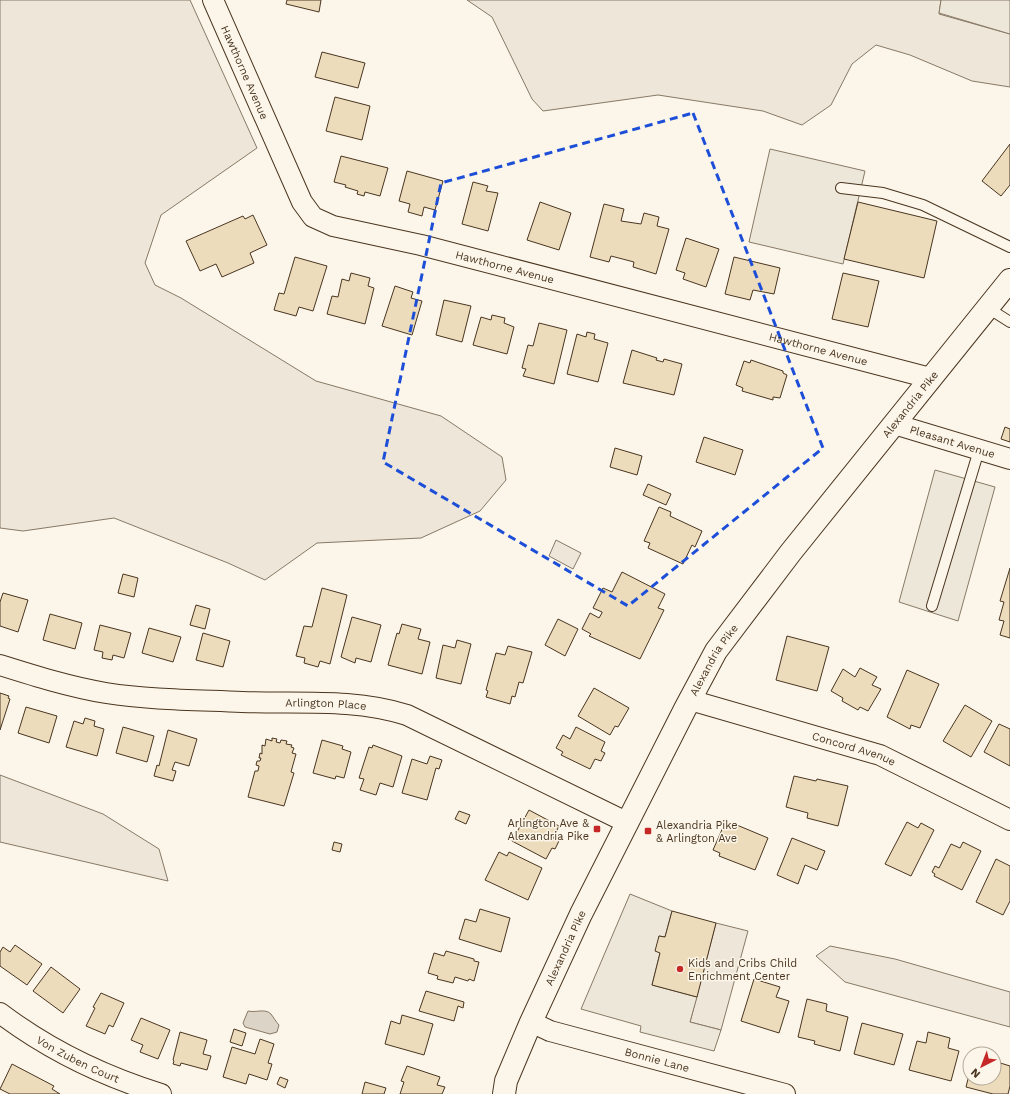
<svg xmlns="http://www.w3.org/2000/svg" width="1010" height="1094" font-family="'Work Sans',sans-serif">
<rect width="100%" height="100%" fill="#fbf6e9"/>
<path fill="#ede6d9" stroke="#887966" d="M0 0H190L257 148 161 215 145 263 155 285 181 298 316 381 441 416 502 457 506 480 480 511 421 538 317 543 265 580 228 563 114 518 23 531 0 528Z
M467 0H941L939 14 1010 34V87L972 81 910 55 876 45 852 64 831 105 802 125 763 111 658 95 543 111 532 99 492 17Z
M556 540 581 553 573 569 549 556Z
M0 775 103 814 159 849 168 881 0 842Z
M716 923 748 931 721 1030 690 1022Z
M830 946 895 959 1010 992V1027L845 982 816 956Z"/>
<path fill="#ede7d9" stroke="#887966" d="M941 0H1010V34L939 13Z
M770 149 865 171 843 264 749 242Z
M935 470 995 487 958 621 899 602Z
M630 894 672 911 665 937 659 936 660 953 652 985 697 997 690 1022 721 1030 714 1051 640 1032 641 1026 581 1009Z"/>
<path fill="#dcd4c6" stroke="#887966" d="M248 1011C256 1013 265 1008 271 1014 274 1018 276 1022 279 1025L277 1032 270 1034 245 1027 243 1023Z"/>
<path fill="#ecdcbc" stroke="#4a3520" d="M287 0H321L319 12 286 4Z
M322 52 365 63 358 88 315 77Z
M335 97 370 106 362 140 326 131Z
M1010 144V185L1001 196 982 181Z
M341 156 388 168 380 196 365 192 364 196 357 194 358 191 345 187 346 185 334 182Z
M407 171 443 181 435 210 424 207 422 216 408 212 410 204 399 201Z
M473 182 488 186 486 191 498 193 488 231 462 224Z
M540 202 571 213 559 250 527 240Z
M858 202 937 221 924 278 844 259Z
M604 204 624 209 621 221 641 224 644 213 659 217 657 226 669 229 656 274 633 267 634 262 611 256 609 262 590 257Z
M253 215 267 245 250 253 254 263 222 277 216 264 200 271 186 241 243 216 245 219Z
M686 238 719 249 706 287 683 279 685 273 676 270Z
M295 257 327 266 313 311 299 307 296 316 274 310 279 293 284 294Z
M734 257 780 268 774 294 753 290 750 300 725 294Z
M351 273 370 278 368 286 374 288 365 324 327 314 332 296 338 297 342 279 349 281Z
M843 273 879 281 868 327 832 319Z
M395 286 413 292 411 298 422 301 412 335 382 326Z
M444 300 471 306 462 342 436 335Z
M492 315 505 318 504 323 514 327 507 354 473 345 481 317 491 320Z
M539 323 567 330 554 384 523 376 526 369 522 368 528 345 533 346Z
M587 332 595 334 594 339 608 343 598 382 567 374 577 334 586 337Z
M632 350 657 358 656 360 663 362 664 359 682 364 674 395 623 383Z
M751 360 783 371V373L787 375 780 398 773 397V400L742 391 743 388 736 385 744 361 750 363Z
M1005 427 1010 429V442L1001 439Z
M704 437 743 450 735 475 696 462Z
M615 448 642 456 637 475 610 467Z
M648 484 671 494 666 505 643 495Z
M659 507 671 512 670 516 702 531 695 547 692 545 683 564 648 548 650 543 644 541Z
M1010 568V638L1000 635 1004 621 999 620 1004 602 1000 601Z
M622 572 665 594 658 608 664 610 640 659 589 636 591 634 582 629 590 613 599 618 602 613V612L593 608 603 588 612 592Z
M123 574 138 578 134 597 118 593Z
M322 588 347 595 330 664 320 661 318 667 304 663 305 658 296 656 304 626 312 627Z
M3 593 28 600 18 632 0 626V602Z
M196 605 210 609 205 629 190 625Z
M50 614 82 623 75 649 43 640Z
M352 617 381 625 371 662 356 658 355 663 341 657Z
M558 619 578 629 565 656 545 645Z
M402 624 421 629 418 639 430 642 422 674 388 665 397 633 399 634Z
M100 625 131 633 124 658 113 655 112 660 102 658 103 652 94 650Z
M149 628 181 637 173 662 142 653Z
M203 633 230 641 223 667 196 660Z
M787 636 829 647 817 691 776 680Z
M457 640 471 644 461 684 436 678 443 645 455 648Z
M508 646 532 652 523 683 519 682 515 697 512 696 510 704 486 697 488 691 486 690 496 653 505 655Z
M860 668 877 677 872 685 881 689 868 711 860 707 858 710 842 701 843 698 831 691 843 669 855 677Z
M907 670 939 684 920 728 911 725 910 729 887 717Z
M594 688 629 708 618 727 615 726 610 735 578 716Z
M0 693 9 696 8 698 10 699 0 730Z
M965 705 992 721 971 757 943 741Z
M26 707 57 716 49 743 18 733Z
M85 718 95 721 94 726 104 729 97 756 66 747 74 721 83 724Z
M999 724 1010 729V766L984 752Z
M123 727 154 736 147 762 116 753Z
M576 727 605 742 601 751 605 753 601 761 595 759 590 769 561 755 563 752 556 748 563 735 570 739Z
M168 730 197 739 189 766 175 762 172 770 176 771 173 781 154 776 157 765 159 766Z
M272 738 277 739 276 742 280 743 281 740 287 741 286 744 292 745 291 747 294 748 292 753 296 754 291 772 294 773 284 806 248 797 255 771H258L259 766 256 765 257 761H260L261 758H259L260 753 262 754V745L265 746 266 739 272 741Z
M322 740 343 746 342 749 351 752 344 778 336 776 335 779 313 773Z
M373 745 402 756 393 787 380 783 376 795 360 790 364 779 359 778 369 747 372 748Z
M430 756 442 760 439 769 436 768 427 800 402 793 412 759 427 764Z
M794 776 816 781 817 779 848 786 838 826 807 818 808 813 786 807Z
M529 810 559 826 553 838 559 841 555 849 552 848 546 859 512 841Z
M459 811 470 815 466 824 455 819Z
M907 822 918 828 921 823 934 830 911 876 885 864Z
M732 823 768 838 755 870 719 856 720 853 713 850 724 825 730 827Z
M792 838 825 851 817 870 805 865 798 884 777 875Z
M334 842 342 844 340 852 332 850Z
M963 842 981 851 962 890 934 876 935 874 932 872 935 866 939 868 951 844 960 848Z
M499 852 507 856 509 852 542 868 528 900 485 880Z
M996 859 1010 866V901L1003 915 976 902Z
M480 909 510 918 501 952 459 939 465 919 476 922Z
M672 911 716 923 697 997 652 985 660 953 655 951 659 936 665 937Z
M15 945 42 964 27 985 0 966V952L3 947 10 952Z
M446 951 474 959V961L479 962 474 981 469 979 468 981 455 977 453 983 437 979 438 976 428 973 434 953 444 956Z
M51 967 80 989 63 1013 33 991Z
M754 979 780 987 776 997 789 1001 779 1033 741 1021Z
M426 991 464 1002 463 1008 458 1006 454 1021 419 1011Z
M101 993 124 1003 113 1027 109 1025 105 1034 86 1026 95 1008 93 1007Z
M807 999 827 1004 826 1011 848 1017 840 1051 814 1044 815 1041 798 1037Z
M402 1015 433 1024 424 1055 385 1044 391 1021 400 1024Z
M141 1018 170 1030 158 1059 140 1052 143 1045 131 1040Z
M862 1023 903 1034 894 1065 854 1054Z
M234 1029 246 1033 242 1046 230 1042Z
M180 1032 207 1040 203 1054 211 1056 207 1070 181 1063 180 1066 173 1064 174 1061 173 1060Z
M928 1032 950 1038 948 1048 959 1051 951 1081 909 1070 917 1041 926 1043Z
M260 1039 274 1044 268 1063 272 1064 267 1080 249 1074 246 1084 223 1077 232 1047 255 1054Z
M994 1061 1010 1066V1086L1008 1094H993L966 1087 970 1071V1078H994Z
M12 1064 54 1086 52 1089 60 1094H10L0 1089Z
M407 1066 440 1077 437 1085 445 1087 442 1094H400L404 1082 401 1081Z
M280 1077 288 1080 285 1088 277 1084Z
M365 1082 386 1088 384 1094H362Z"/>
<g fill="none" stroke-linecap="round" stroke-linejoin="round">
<g stroke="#4a3520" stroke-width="12">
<path id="lane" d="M841 188 883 193 923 205 1010 247
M988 308 1010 322
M932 606 979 450"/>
</g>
<g stroke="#4a3520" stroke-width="22">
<g id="street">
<path id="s1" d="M213 0 302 202 313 217 333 226 421 245 930 378"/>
<path id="s2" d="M894 424 1010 459"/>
<path id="s3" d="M0 665C35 676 70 687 106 693 150 700 197 700 242 702 297 704 354 698 407 715L628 823"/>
<path id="s4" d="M690 700 880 755 1010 820"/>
<path id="s5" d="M0 1013C49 1050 103 1076 161 1094"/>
<path id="s6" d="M531 1022 550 1031 785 1094"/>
</g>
</g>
<g stroke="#4a3520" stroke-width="24">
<g id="primary">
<path id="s7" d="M504 1094 506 1081 531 1022 581 914 685 709 716 651 791 552 1010 280"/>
</g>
</g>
<use href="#lane" stroke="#fbf6e9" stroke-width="10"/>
<use href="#street" stroke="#fbf6e9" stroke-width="20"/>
<use href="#primary" stroke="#fbf6e9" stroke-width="22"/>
</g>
<path fill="none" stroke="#1d4ed8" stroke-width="3" stroke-dasharray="8 5" stroke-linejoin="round" d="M693 113 823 448 628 606 383 462 441 183Z"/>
<g fill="#c62828" stroke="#fbf6e9" stroke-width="1.5">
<rect x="593" y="825" width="8" height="8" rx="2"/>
<rect x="644" y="827" width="8" height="8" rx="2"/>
<circle cx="680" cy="969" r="4"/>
</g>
<g text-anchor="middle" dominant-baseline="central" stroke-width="3" stroke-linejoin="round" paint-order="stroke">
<g font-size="11" fill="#4a3520" stroke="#fbf6e9">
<text stroke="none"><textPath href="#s1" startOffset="79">Hawthorne Avenue</textPath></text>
<text stroke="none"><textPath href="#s1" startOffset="438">Hawthorne Avenue</textPath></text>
<text stroke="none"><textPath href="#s1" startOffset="762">Hawthorne Avenue</textPath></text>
<text stroke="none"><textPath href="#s7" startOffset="806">Alexandria Pike</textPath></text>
<text stroke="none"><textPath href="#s2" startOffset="61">Pleasant Avenue</textPath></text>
<text stroke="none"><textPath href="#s7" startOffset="483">Alexandria Pike</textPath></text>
<text stroke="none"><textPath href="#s3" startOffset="330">Arlington Place</textPath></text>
<text stroke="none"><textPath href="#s4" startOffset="171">Concord Avenue</textPath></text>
<text stroke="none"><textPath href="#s7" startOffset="159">Alexandria Pike</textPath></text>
<text stroke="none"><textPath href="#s5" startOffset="91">Von Zuben Court</textPath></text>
<text stroke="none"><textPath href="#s6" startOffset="132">Bonnie Lane</textPath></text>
</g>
<g font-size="11" fill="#4a3520" stroke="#fbf6e9" text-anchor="start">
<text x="589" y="823" text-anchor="end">Arlington Ave &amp;<tspan x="589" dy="13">Alexandria Pike</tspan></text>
<text x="656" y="825">Alexandria Pike<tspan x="656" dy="13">&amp; Arlington Ave</tspan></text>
<text x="688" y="963">Kids and Cribs Child<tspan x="688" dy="13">Enrichment Center</tspan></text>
</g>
</g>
<g transform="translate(982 1066) rotate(222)"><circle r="19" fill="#fbf6e9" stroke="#b4a999"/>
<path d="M0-3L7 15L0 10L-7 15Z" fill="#c62828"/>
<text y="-6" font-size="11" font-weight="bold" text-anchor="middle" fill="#4a3520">N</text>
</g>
</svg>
